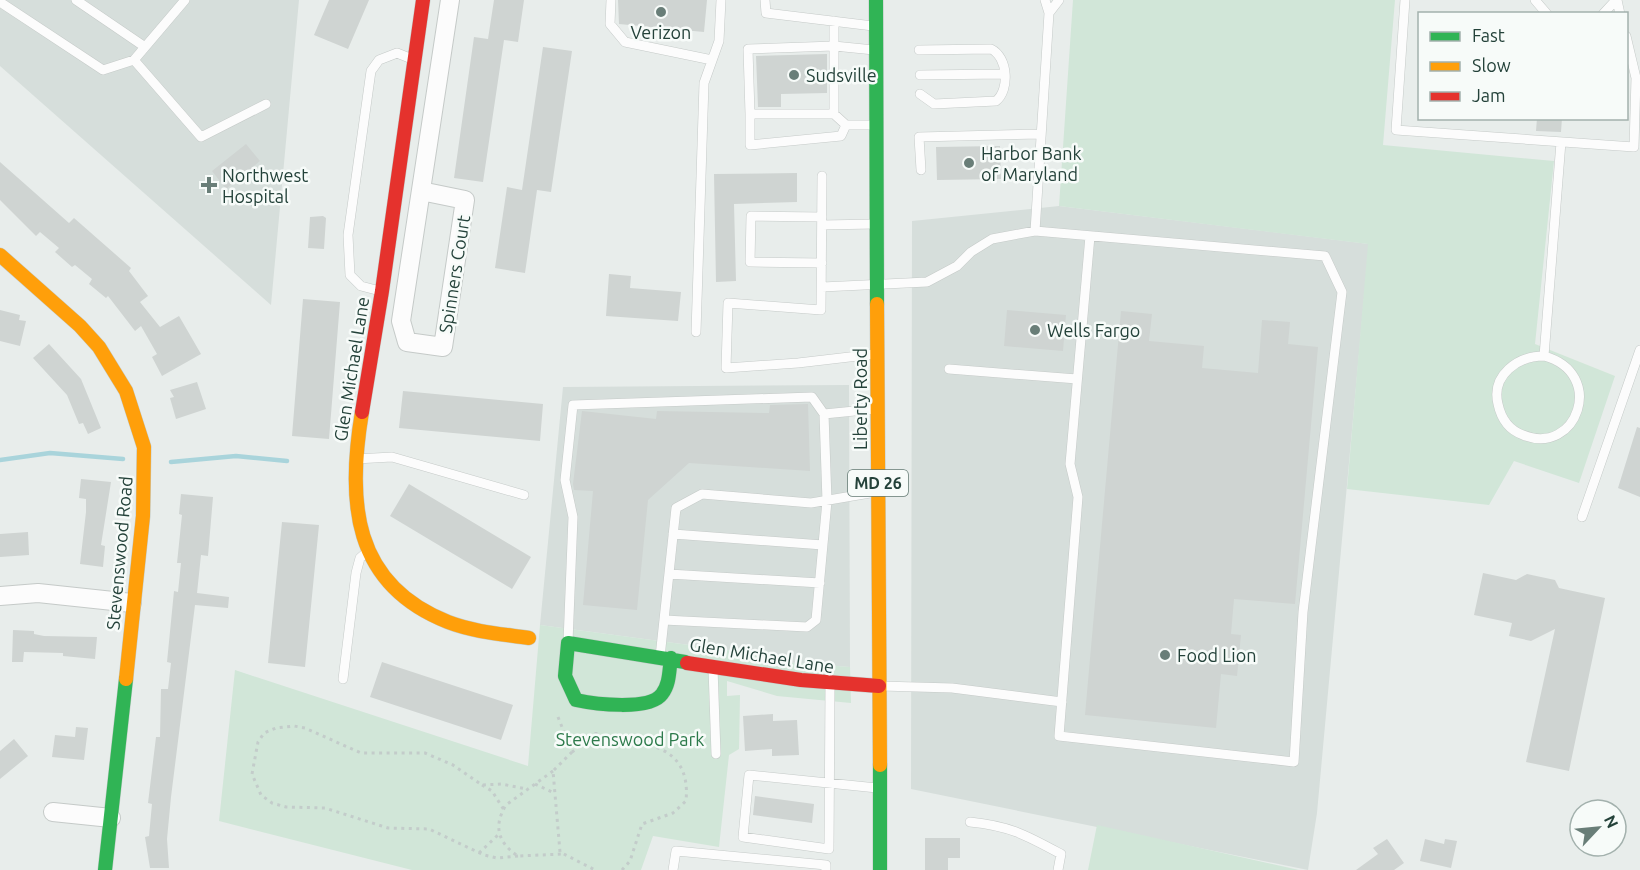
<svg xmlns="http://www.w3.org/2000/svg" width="1640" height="870" font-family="Ubuntu,sans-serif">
<rect width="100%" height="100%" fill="#e8edeb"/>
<path fill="#d6dedb" d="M0 0H299L271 305 0 66Z
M1059 206 1369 244 1317 813 1308 870 911 789 912 221Z
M849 385 850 667 782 662 734 651 540 625 563 387Z"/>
<path fill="#d1e6d8" d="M1073 0H1395L1383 145 1554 161 1535 344 1615 376 1579 483 1514 461 1489 505 1347 489 1368 244 1059 206Z
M540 625 734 651 782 662 850 667 851 703 777 696 727 681V696L740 695 739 749 729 755 719 847 653 836 641 870H412L219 821 235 670 528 766Z
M1097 825 1299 870H1088Z"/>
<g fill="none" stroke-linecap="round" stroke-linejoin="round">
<path stroke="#a9d4db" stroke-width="4.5" d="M0 460 50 453 123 459
M171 462 236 456 287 461"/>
</g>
<path fill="#cfd4d2" d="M329 0H369L348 49 314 35Z
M494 0H524L518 42 504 40 483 182 454 178 474 37 488 39Z
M618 0H707L704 32 619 24Z
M543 47 572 51 551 192 537 190 525 273 495 268 507 187 522 190Z
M827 54V93L781 94V107H758L756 56Z
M1537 118H1562L1561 132 1536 131Z
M246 144 260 161 226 189 212 171Z
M1000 146 1001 179 937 180 936 147Z
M0 162 69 223 74 218 131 268 129 271 148 296 140 302 160 327 179 316 201 354 162 376 152 357 157 354 141 326 135 331 108 296 106 298 89 284 92 279 75 265 72 267 55 252 59 248 40 232 36 236 0 200Z
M797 173V202L734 204 736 281 716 282 714 174Z
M323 216 326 218 324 249 308 248 310 217Z
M609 274 631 276 630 288 681 292 678 321 606 316Z
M303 299 340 302 329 439 292 436Z
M0 310 20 315 19 320 26 321 20 346 0 341Z
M1007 310 1066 315 1063 351 1004 346Z
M1121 311 1152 314 1149 341 1204 346 1202 368 1258 373 1262 320 1290 322 1288 344 1318 347 1295 604 1234 599 1231 634 1241 635 1237 676 1221 674 1216 728 1085 715Z
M49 344 81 379 101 428 88 434 83 423 79 424 67 395 33 358Z
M197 382 206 409 176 419 170 398 174 397 170 390Z
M403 391 543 404 540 441 399 428Z
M808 404 810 471 689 463 648 500 637 610 583 605 593 491 574 490 573 484 582 411 656 419 657 411 769 413 770 405Z
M1637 427 1640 428V497L1618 488Z
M81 479 111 482 101 545 105 546 103 567 80 564 86 512V499L79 498Z
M409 484 531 557 512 589 390 516Z
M181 494 213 497 208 556 201 555 197 593 229 597 228 608 195 605 171 797 167 839 169 868H150L145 837 149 836 152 804 148 803 156 737H160L161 689H168L171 663 167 662 174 591 178 592 181 563H177L182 515 179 514Z
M282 522 319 525 305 667 268 663Z
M28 532 29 555 0 557V534Z
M1483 573 1516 580 1527 574 1555 580 1559 588 1605 598 1569 771 1526 762 1555 629 1531 641 1509 636 1512 623 1474 615Z
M13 630 34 631V634L44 636 97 637 95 659 63 656V653L24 652 23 662H12Z
M382 662 513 705 501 740 370 697Z
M773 714V721L797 720 799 755 772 756V749L745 751 743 716Z
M76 727 88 728 84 760 52 757 55 735 75 737Z
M14 739 28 756 0 779V751Z
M755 796 814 804 812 823 753 815Z
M925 838H960V858H948V870H925Z
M1387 839 1404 863 1394 870H1356L1378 854 1373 848Z
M1425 839 1444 844 1445 839 1457 841 1451 868 1420 861Z"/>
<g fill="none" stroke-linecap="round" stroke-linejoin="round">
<g stroke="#c5cac8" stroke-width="10">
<path id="lane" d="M76 0 145 47
M611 0 610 24 625 42 712 60
M765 0 766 13 873 26
M1045 0 1049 13 1059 0
M1405 0 1396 130 1634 147 1636 78 1626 36
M1535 0 1547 14
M1617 0 1620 14
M0 2 103 70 134 60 201 137 266 104
M1603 14 1616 0
M919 50 991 49C1008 57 1010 90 996 101L934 104 920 94
M134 60 185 0
M920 75 1004 74
M750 114V145L841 136 846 125
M834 114V21
M872 125H846L834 114H750L748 49 834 46 874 50
M921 170 919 137 1041 134
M822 176 821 310 728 303 726 368 798 363 875 354
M822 225 875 224
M1035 231 1049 13
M822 263 750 262 751 216 822 217
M822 287 927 282 957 266 971 252 992 239 1035 231 1325 256 1342 292 1303 612 1294 762 1059 736 1078 497 1070 464 1090 236
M380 291 361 286 350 275 348 235 371 71 379 60 397 53 412 59
M696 332 704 83 719 41 721 0
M1544 356C1607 373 1577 457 1523 435 1509 430 1501 418 1498 404 1491 375 1518 356 1544 356L1561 142
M949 369 1077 379
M356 459 392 457 524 495
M1582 517 1640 350
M673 534 823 545
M669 574 820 583
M664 620 807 627 816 620 827 501 824 414 875 409
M568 642 573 517 565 480 573 405 812 397 824 414
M660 657 676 508 702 494 811 503 876 492
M713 668 716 754
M343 679 356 573 360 558 367 552
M830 685 829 849 743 837 749 775 877 788
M881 686 952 688 1062 702
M970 822C1010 826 1026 835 1061 854L1058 870
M673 870 676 851 826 865V870"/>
</g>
<g stroke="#c5cac8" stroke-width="20">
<path id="street" d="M421 191 465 200 443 347 407 342 401 321 450 0
M0 596 38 593 132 603
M53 812 111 818"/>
</g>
<g stroke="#c3cbc8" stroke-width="15">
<path id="fast" d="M876 0 877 304
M671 658C669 670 670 684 662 694 650 711 594 704 576 700L565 676 568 643C607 649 646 656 685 662L687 663
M880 765V870
M105 870 126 679"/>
</g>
<g stroke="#c3cbc8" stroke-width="15">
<path id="slow" d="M0 255 80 326 99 347 126 391 144 447 143 516 126 679
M877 304 880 765
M362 412C347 501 352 584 448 622 474 632 502 634 529 638"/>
</g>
<g stroke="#c3cbc8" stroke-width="15">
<path id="jam" d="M362 412 382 291 423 0
M687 663 801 680 879 686"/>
</g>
<path stroke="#c3ccca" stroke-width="3" stroke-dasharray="3 4.5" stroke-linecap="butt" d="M558 717 572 752 596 736V729
M590 740C635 741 692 739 686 801L673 813 642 824 630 861 622 870
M572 752 553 771 560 852 595 870
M553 771 506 805C493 826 498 843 518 856L563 854
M535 784 554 793
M482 785 492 791 504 810
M479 853 498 835
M518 856 497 858 484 855 429 829 388 828 325 808 286 807 272 803 261 795 252 774 258 742 264 733 276 728 294 726 305 728 361 753H425L453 765 482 785 501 784 527 789"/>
<use href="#lane" stroke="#fcfcfc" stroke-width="9"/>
<use href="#street" stroke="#fcfcfc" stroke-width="18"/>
<use href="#fast" stroke="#30b455" stroke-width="14"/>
<use href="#slow" stroke="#ff9f0a" stroke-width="14"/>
<use href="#jam" stroke="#e5322d" stroke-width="14"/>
</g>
<g fill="#697e78" stroke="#f7fbf9" stroke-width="2">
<circle cx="661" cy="12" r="6"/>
<circle cx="794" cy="75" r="6"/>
<circle cx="969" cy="163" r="6"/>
<path d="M206 176h6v6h6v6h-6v6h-6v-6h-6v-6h6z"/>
<circle cx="1035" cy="330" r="6"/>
<circle cx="1165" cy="655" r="6"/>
</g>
<g text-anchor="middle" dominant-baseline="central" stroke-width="5" stroke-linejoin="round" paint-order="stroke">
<rect fill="#f7fbf9" stroke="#637a73" stroke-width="1.5" x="848" y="470" width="60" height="26" rx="4.5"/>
<g font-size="16" font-weight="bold" fill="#24423a">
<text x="878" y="483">MD 26</text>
</g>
<g font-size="18" fill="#24423a" stroke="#f7fbf9" text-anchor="start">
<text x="661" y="32" text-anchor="middle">Verizon</text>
<text x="806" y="75">Sudsville</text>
<text x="981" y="153">Harbor Bank<tspan x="981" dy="21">of Maryland</tspan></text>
<text x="222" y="175">Northwest<tspan x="222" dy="21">Hospital</tspan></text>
<text x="1047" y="330">Wells Fargo</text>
<text x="1177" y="655">Food Lion</text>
</g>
<g font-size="18" fill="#24423a" stroke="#f7fbf9">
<text transform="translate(454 274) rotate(-81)">Spinners Court</text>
<text transform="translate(351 369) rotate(-81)">Glen Michael Lane</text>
<text transform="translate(860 399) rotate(-90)">Liberty Road</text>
<text transform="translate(119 553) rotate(-85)">Stevenswood Road</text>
<text transform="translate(762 655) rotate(9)">Glen Michael Lane</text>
</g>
<g font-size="18" fill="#2d7a4b" stroke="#f7fbf9">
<text x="630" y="739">Stevenswood Park</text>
</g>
</g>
<rect x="1418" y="12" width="210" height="108" fill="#f7fbf9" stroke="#a3b1ad" stroke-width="1.5"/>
<rect x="1430" y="32" width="30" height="9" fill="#30b455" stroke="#a3b1ad" stroke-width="1.5"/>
<text x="1472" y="42" font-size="18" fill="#24423a">Fast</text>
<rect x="1430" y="62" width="30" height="9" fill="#ff9f0a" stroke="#a3b1ad" stroke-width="1.5"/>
<text x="1472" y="72" font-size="18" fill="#24423a">Slow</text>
<rect x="1430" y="92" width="30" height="9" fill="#e5322d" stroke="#a3b1ad" stroke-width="1.5"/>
<text x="1472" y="102" font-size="18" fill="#24423a">Jam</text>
<g transform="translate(1598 828) rotate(64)"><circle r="28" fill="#f7fbf9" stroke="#a3b1ad" stroke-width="1.5"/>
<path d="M0-4.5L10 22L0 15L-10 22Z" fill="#697e78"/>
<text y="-9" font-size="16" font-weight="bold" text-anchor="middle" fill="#24423a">N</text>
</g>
</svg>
